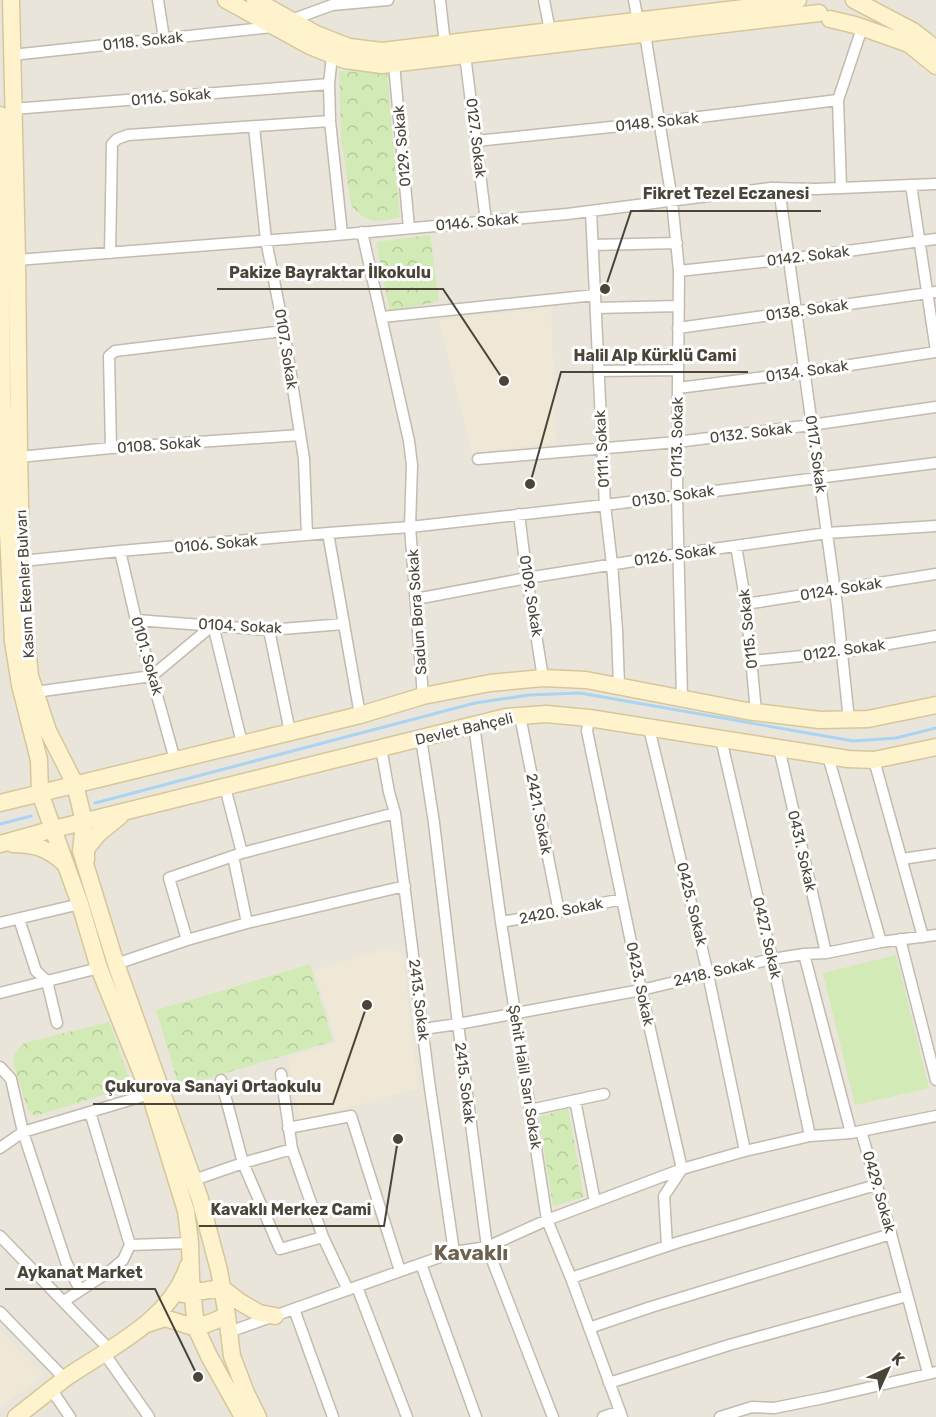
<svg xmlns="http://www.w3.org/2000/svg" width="936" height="1417" font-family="Rubik,sans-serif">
<defs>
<pattern id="park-crowns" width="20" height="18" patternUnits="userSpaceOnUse" patternTransform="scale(1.5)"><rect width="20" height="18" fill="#d2eab5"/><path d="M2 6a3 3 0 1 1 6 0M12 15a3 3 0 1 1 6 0" fill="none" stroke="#b6ca9c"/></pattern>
</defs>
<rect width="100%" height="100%" fill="#f6f3ec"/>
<path fill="#eae5da" d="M0 0H936V1417H0Z"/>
<path fill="#efe8d6" d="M551 308 556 442 472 453 439 320Z
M390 948 403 955 418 1088 300 1121 288 1057 334 1044 336 1040 315 970Z
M0 1331 44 1376 0 1407Z"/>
<path fill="#d2eab5" d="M896 955 929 1088 855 1105 823 973Z"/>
<path fill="url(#park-crowns)" d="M339 71 387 73 400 217C378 223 366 224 351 205L341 136Z
M430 235 439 301 390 312 376 242Z
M310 964 333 1041 179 1087 156 1010Z
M109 1022 132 1086 35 1116 28 1110 13 1062 15 1053 24 1043Z
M568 1108 584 1197 553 1206 539 1117Z"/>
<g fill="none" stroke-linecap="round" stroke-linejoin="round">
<path stroke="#a9d4f2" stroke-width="3" d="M95 803 475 703 529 695 580 693 853 741 896 738 936 728
M0 824 31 816"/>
<g stroke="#c2bbae" stroke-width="13">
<path id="street" d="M158 0 164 38
M440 0 445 44
M544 0 550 31
M634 0 638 21
M291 20 332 5 388 0
M645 34 672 200 679 271 677 496 682 698
M12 55 272 27
M332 55 329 84 330 121 342 234
M465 55 486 221
M394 64 409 228
M13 109 329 84
M254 127 266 240 284 331 304 459 307 535
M476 141 659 122 838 100
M911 185 936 351
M779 188 837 606 849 720
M841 188 838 100 862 28
M591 211 605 505 612 564 617 630 619 686
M362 232 409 441 412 465 410 527 423 696
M593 245 677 243
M110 253 112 144 117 139 128 135 330 121
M17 260 325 236 567 214 771 188 816 189 936 184
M679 271 789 259 936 239
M596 308 679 306
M382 317 595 295
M678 328 936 292
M598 371 678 370
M678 388 804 372 936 352
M111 448 109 356 115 351 284 331
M19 457 111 448 300 435
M478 459 677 442 811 425 936 407
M519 514 527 578 543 678
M328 533 360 715
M736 546 746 604 756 712
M120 551 136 620 175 760
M22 561 120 551 328 533 410 527 605 505 936 463
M416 599 527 578 678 554 827 533 936 526
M746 604 936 574
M136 620 269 630 344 624
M269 630 290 732
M751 661 842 652 936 636
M35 692 152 676 213 625 242 743
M520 716 559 912
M589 718 587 731 641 990 682 1169 664 1196 667 1246
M474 725 501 922 547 1220 571 1278 622 1417
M649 728 708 974 745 1151
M421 738 434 823 458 1024 487 1247 553 1417
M721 739 772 959 810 1136
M381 748 389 792 395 813 429 1081 454 1252
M779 748 826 953
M828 756 881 942
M874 760 923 937
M225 787 242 853
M233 856 247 923
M902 859 936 854
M19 919 36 971 47 981 57 1023
M501 922 559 912 622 899
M0 923 80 904
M900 939 936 1080
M187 940 169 878 242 853 395 813
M804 954 851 1133 861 1131 891 1234 928 1373
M116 964 187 940 247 923 405 886
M0 993 99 968
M423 1029 458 1024 641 990 772 959 804 954 826 953 881 942 936 935
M0 1067 11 1079 23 1132 66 1262 80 1290
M281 1074 292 1149 323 1237 348 1290
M221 1080 243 1163 280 1249 323 1237
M575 1100 595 1202
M530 1110 604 1094
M288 1128 351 1116 400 1271
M861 1131 936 1116
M0 1148 23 1132 150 1094
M194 1180 243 1163 292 1149
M0 1236 109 1349
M130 1245 190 1243
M421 1264 476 1417
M571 1278 679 1242 876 1185
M357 1287 407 1417
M64 1301 110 1271 123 1260 130 1245 90 1112
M294 1309 333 1417
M0 1312 65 1379
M589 1328 651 1307 891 1234
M229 1332 454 1252 487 1247 547 1220 682 1169 745 1151 810 1136 851 1133
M104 1353 149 1417
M609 1383 729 1345 907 1296
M51 1389 70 1417
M603 1417 620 1411
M720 1417 752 1407 774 1408 824 1398 936 1372"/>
</g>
<g stroke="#d6c79b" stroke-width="19">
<path id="secondary" d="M11 0 17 260 19 457 22 597 30 676 48 731 75 784 84 822 81 851 116 964 200 1199 219 1270 227 1316 232 1356 246 1393 258 1417
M226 0 310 46 345 60 382 65 819 13
M255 0 316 34 349 47 382 51 786 3 798 0
M854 0 913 31 936 49
M830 19 855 25 909 44 936 66
M0 115 2 400 13 641 20 685 39 760 40 793 80 904 99 968 150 1094 186 1211 190 1243 191 1279 196 1328 209 1356 243 1417
M0 803 360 715 423 696 490 683 543 678 586 680 747 711 820 720 868 719 936 705
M0 844 54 829 506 717 546 714 589 718 848 759 874 760 936 747
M13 844C36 844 49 849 65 864
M86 860V849L98 834 120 816
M183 1294 222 1288 240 1302 259 1313 275 1316
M147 1324 165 1318 196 1328 227 1316
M16 1417C33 1404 50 1390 67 1377 111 1347 171 1320 188 1266"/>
</g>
<use href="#street" stroke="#fff" stroke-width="10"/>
<use href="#secondary" stroke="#fff3cd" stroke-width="16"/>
</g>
<g text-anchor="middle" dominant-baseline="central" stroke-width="6" stroke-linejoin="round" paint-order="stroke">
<g font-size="15" fill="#4b4439" stroke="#fff">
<text transform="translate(143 41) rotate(-6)">0118. Sokak</text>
<text transform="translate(171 97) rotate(-5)">0116. Sokak</text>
<text transform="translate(657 122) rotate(-6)">0148. Sokak</text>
<text transform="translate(476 138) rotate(83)">0127. Sokak</text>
<text transform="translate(402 146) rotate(-95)">0129. Sokak</text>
<text transform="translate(477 222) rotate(-5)">0146. Sokak</text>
<text transform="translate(808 256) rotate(-7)">0142. Sokak</text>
<text transform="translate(807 310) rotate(-8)">0138. Sokak</text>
<text transform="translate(286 349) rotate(81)">0107. Sokak</text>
<text transform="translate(807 371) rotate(-8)">0134. Sokak</text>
<text transform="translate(751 433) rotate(-7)">0132. Sokak</text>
<text transform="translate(677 437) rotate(-89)">0113. Sokak</text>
<text transform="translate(159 445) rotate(-4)">0108. Sokak</text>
<text transform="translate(602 449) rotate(-93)">0111. Sokak</text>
<text transform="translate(816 454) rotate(82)">0117. Sokak</text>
<text transform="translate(673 496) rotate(-8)">0130. Sokak</text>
<text transform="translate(216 544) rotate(-5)">0106. Sokak</text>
<text transform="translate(675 555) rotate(-8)">0126. Sokak</text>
<text transform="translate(25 584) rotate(-93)">Kasım Ekenler Bulvarı</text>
<text transform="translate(841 589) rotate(-9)">0124. Sokak</text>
<text transform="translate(531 596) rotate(81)">0109. Sokak</text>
<text transform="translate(417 612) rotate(-94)">Sadun Bora Sokak</text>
<text transform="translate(240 626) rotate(3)">0104. Sokak</text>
<text transform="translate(748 629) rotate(-96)">0115. Sokak</text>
<text transform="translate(844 650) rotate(-8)">0122. Sokak</text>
<text transform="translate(147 656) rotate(74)">0101. Sokak</text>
<text transform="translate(464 729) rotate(-13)">Devlet Bahçeli</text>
<text transform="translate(539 814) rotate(79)">2421. Sokak</text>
<text transform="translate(802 851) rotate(77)">0431. Sokak</text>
<text transform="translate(692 904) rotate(76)">0425. Sokak</text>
<text transform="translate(561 911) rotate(-11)">2420. Sokak</text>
<text transform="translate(767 938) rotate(77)">0427. Sokak</text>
<text transform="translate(714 972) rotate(-13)">2418. Sokak</text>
<text transform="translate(640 984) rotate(78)">0423. Sokak</text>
<text transform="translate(419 1000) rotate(83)">2413. Sokak</text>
<text transform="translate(525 1077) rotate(81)">Şehit Halil Sarı Sokak</text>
<text transform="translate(465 1083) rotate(83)">2415. Sokak</text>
<text transform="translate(879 1192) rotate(74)">0429. Sokak</text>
</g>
<g font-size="21" font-weight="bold" fill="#6e6250" stroke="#fff">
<text x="471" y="1252">Kavaklı</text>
</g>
</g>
<path fill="none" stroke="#4b4439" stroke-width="2" d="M605 289L631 211H821M504 381L443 289H217M530 484L561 372H748M367 1005L333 1104H93M398 1139L384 1226H199M198 1377L155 1289H5"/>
<g fill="#4b4439" stroke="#fff" stroke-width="2">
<circle cx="605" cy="289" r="6"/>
<circle cx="504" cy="381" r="6"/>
<circle cx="530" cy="484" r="6"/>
<circle cx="367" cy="1005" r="6"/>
<circle cx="398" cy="1139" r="6"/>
<circle cx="198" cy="1377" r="6"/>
</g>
<g font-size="16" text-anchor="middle" font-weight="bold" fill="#4b4439" stroke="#fff" stroke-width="6" stroke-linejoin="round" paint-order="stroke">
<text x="726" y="199">Fikret Tezel Eczanesi</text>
<text x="330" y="278">Pakize Bayraktar İlkokulu</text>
<text x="655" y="361">Halil Alp Kürklü Cami</text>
<text x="213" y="1092">Çukurova Sanayi Ortaokulu</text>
<text x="291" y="1215">Kavaklı Merkez Cami</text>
<text x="80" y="1278">Aykanat Market</text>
</g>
<g transform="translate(888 1369) rotate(45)" stroke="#ffffff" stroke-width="4.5" paint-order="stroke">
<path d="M0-4.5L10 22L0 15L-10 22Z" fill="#4b4439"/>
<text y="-9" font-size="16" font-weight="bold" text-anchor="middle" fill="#4b4439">K</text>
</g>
</svg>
